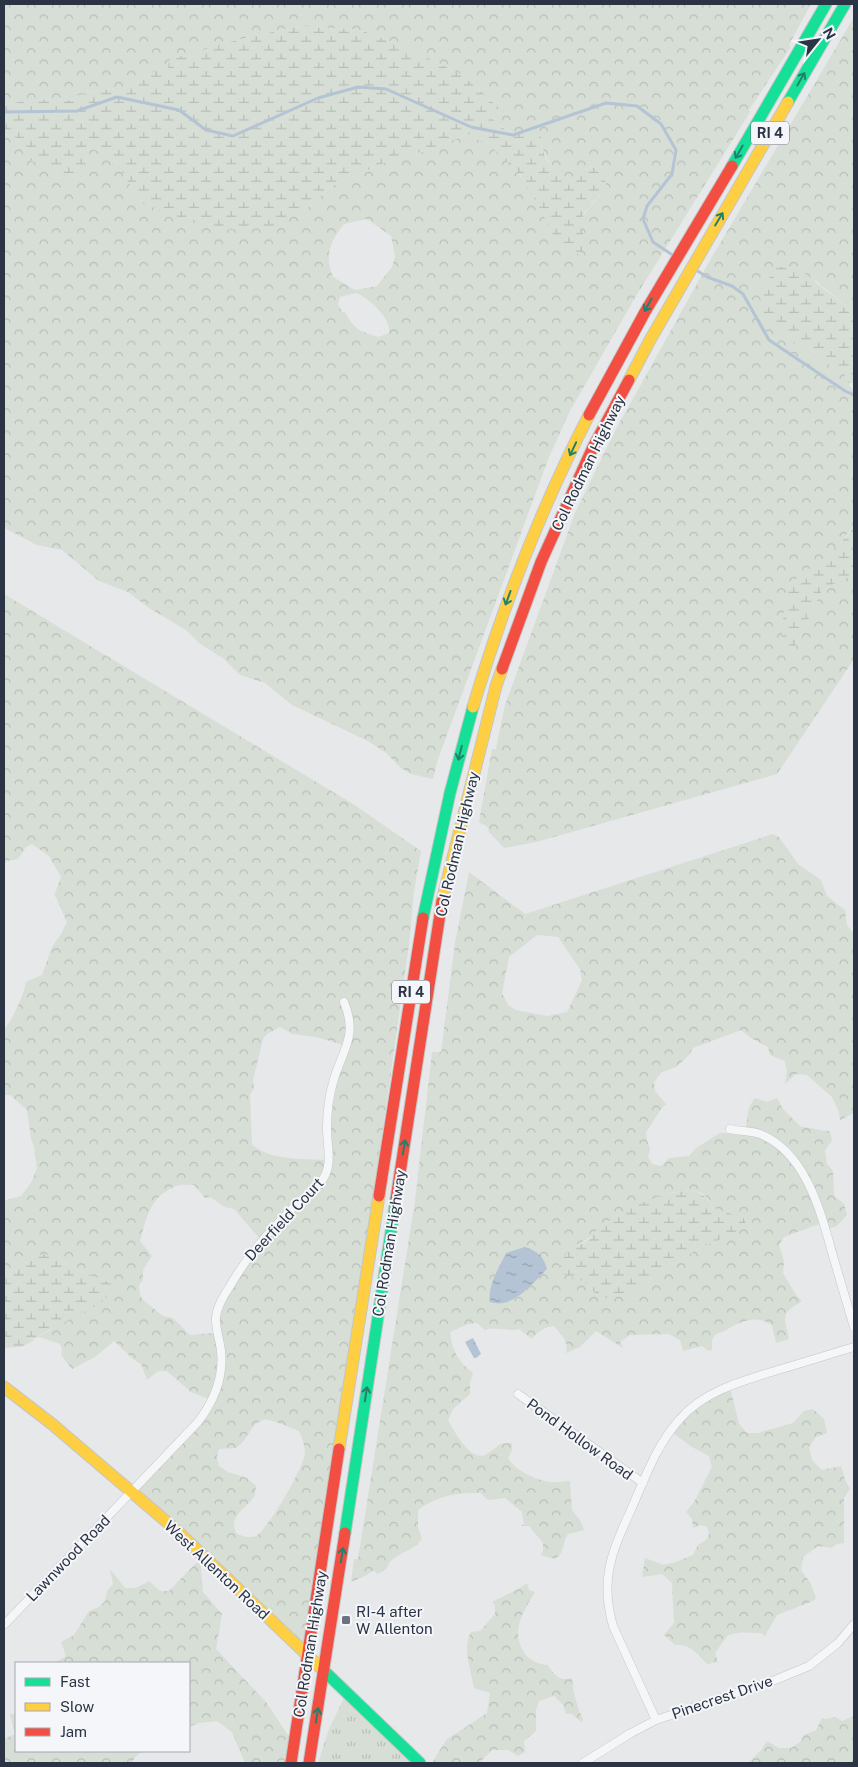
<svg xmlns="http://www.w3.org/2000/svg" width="858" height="1767" font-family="'Public Sans',sans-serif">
<defs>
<pattern id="grass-tufts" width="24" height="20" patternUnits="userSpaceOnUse" patternTransform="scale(1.25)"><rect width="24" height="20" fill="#d6ded6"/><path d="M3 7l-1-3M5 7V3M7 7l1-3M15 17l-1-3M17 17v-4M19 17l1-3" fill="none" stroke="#b8bfb9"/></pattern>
<pattern id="forest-crowns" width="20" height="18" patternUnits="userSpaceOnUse" patternTransform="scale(1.25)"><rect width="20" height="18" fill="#d6ded6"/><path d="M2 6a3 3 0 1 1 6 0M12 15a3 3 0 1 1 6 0" fill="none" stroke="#b8bfb9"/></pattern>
<pattern id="wetland-marsh" width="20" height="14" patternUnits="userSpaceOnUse" patternTransform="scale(1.25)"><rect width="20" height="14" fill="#d6ded6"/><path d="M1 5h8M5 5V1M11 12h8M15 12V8" fill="none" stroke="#b8bfb9"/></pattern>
<pattern id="water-ripples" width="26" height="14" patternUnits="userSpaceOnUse" patternTransform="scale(1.25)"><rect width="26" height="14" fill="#b4c4d5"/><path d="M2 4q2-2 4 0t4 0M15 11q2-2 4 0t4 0" fill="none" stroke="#93a0af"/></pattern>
</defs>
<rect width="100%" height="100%" fill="#e6e8ea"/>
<path fill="url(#grass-tufts)" d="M345 1696 414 1763H318L329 1729Z"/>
<path fill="url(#forest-crowns)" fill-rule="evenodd" d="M4 4H811L789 45 790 48 749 110 750 112 636 296 570 411 549 457 437 762 433 779 411 774 401 768 386 753 368 741 292 705 265 683 240 675 224 659 199 643 186 630 149 608 128 592 99 581 62 550 37 545 4 528V134L17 138 30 160 82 176 88 148 99 151 113 159 142 203 309 207 331 186 384 163 427 150 469 134C478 139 487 145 496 151 523 171 539 205 553 235L584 236C583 232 581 228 581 224 582 208 609 194 605 181 604 175 597 170 593 166L585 169 574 181C550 174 542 151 537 129 511 139 508 131 488 115L490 111 497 106 462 75 408 48 360 30 299 26 229 42 168 70H157L134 85 81 94 68 101 57 99 36 100 4 104ZM367 219 391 236 395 257 392 267 377 286 355 290 333 277C324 254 330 242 344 224ZM356 293C368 297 392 319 389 333L379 337C360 331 355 331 345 312H342L338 304 340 297Z
M854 17V313L815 280 824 360 845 374V377L854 393V524C839 550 813 567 790 584L781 642 791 656 822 590 854 574V659L777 774 536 842 504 848 489 832 488 827 479 822 492 749H496L505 705 575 513 615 431 709 262Z
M4 594 353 804 421 851 414 891 409 945 309 1651 131 1496 183 1439 209 1399 191 1392 167 1371H158L147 1380 141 1364 133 1359 114 1341 95 1357 72 1369 61 1355 62 1349 60 1344 40 1337 29 1340 49 1331 111 1284 75 1268 57 1257 37 1255 4 1276V1201L21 1196 31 1183 37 1168 34 1147 31 1139 27 1110 10 1095H4V1029C12 1022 24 994 26 982L42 975 52 947 61 934 67 922 56 897 54 896 61 877 49 856 32 844 26 847 18 859 7 861 4 864ZM280 1027 293 1034 316 1037 343 1045 329 1086 324 1110 327 1136V1159L325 1160C304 1159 266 1160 252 1144L250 1095 254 1088 253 1080 263 1039 267 1034ZM194 1185 205 1198 210 1197 225 1207 234 1209 260 1239 221 1300 213 1333 190 1335 173 1318 163 1316 143 1300 140 1295 139 1285 143 1280V1270L152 1256 140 1241C147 1217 150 1197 174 1187 179 1184 188 1185 194 1185ZM265 1419 276 1422 299 1431C302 1437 305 1447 305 1453 303 1469 269 1528 256 1536 250 1539 243 1536 237 1534 227 1518 245 1509 253 1498 256 1495 255 1490 256 1486L247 1478 228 1472 219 1466 217 1457 219 1449 236 1448 242 1443 255 1424Z
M773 834 779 837 798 864 821 880 827 896 845 910 847 925 854 934V1113L840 1120 839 1112 832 1097 807 1075 796 1074 785 1084 787 1072 785 1061 770 1055 768 1047 751 1038 741 1030 693 1048 689 1055 676 1067 662 1072 654 1082 655 1091 666 1104C657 1112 654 1122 646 1132L647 1140 650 1149 648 1157 652 1164 661 1166 669 1158 689 1156 696 1148 720 1133H745L749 1107 755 1098 767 1102 777 1098 783 1109 801 1127C812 1127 819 1131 830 1131L832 1141 825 1150 827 1164 833 1171 834 1196 844 1204 847 1215 837 1226 824 1230 819 1224 784 1237 779 1245 784 1261 783 1273 796 1295 801 1300V1302C779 1314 785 1317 789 1339L776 1343 772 1325C755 1314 741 1322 726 1330 723 1332 718 1332 715 1335 711 1339 712 1345 712 1350L709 1351 702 1346 683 1351 680 1340 669 1334 630 1335 620 1342 623 1348 596 1331 580 1347 566 1353C569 1341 562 1335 554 1326 544 1327 538 1331 532 1339L519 1329C507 1332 497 1326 485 1330L477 1323 468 1324 450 1332C452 1350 458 1362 473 1373L470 1383V1394L453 1409 448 1420C454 1431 471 1464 487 1454 500 1446 496 1443 512 1443V1450L508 1458C515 1471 535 1479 549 1482 555 1483 563 1481 570 1481L572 1510 580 1520 584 1530 568 1534C562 1543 565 1553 555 1559L540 1555 543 1552V1543L529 1526H521L524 1524 522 1512 505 1498 488 1500 480 1493C455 1493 439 1495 418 1510V1528L422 1538C416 1550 402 1551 392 1560 385 1567 390 1569 377 1574L374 1570 365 1576 351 1582 354 1559H358L415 1201 432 1052H441L455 943 469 872 525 914ZM537 935 558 937 580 969 582 980 567 1012 547 1016 516 1010 508 1005 502 993 509 957ZM691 1190 702 1193 708 1199 714 1208 722 1212 734 1214 726 1237 701 1247 646 1282 639 1291 597 1295 583 1281 575 1246 670 1193Z
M730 1387 739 1424 747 1433H758L793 1423 804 1411 813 1409 824 1419 827 1433 816 1437 809 1447 812 1460 822 1470 841 1466 845 1480 850 1489 844 1498V1543L837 1544 831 1548 818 1546 803 1557 801 1570 811 1584 816 1598 813 1601 777 1615 765 1636 762 1633C747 1634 743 1630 727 1636L715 1653 718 1662 707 1664C697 1654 690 1643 675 1645L664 1635 674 1623 672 1583 662 1574 642 1577 645 1558 664 1565 676 1562 693 1555 698 1545 707 1539 709 1533 707 1527 701 1525 693 1528 692 1519 686 1512 694 1502 712 1467 709 1456 692 1447 670 1431 690 1407Z
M200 1559 203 1592 222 1614 216 1649 266 1702 290 1738 291 1763H245L232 1732 217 1721 199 1723 189 1727V1663H55L66 1656 61 1642 74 1635 89 1611 99 1607 105 1601 107 1591 113 1584 110 1569 125 1588H136L149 1581 160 1591H169Z
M527 1583 529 1590 535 1592C529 1602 521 1614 519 1625 515 1645 526 1664 548 1665 554 1675 559 1682 572 1678 573 1693 577 1706 583 1720L581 1722 572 1714H566L563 1705 554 1696 539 1701 536 1710V1731L524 1741 525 1752 518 1756 508 1750H492L479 1763H432L446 1740 487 1713 490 1693 474 1688C471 1671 462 1647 471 1632L480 1631 495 1614V1605L492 1602 520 1588Z
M16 1713V1751H143L138 1754 131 1763H4V1739L15 1734 10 1715Z
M854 1716V1763H748L762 1749 767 1741 779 1748H791L800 1742 804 1735 816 1730 822 1718 826 1719 835 1717 842 1721Z"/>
<path fill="url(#wetland-marsh)" d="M299 26 360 30 408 48 462 75 497 106 490 111 488 115C508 132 511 139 537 129L540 131C541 138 541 146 543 151 547 164 561 178 574 181L585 169 593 166 603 176 606 183 605 189 584 213 581 225 584 236 582 252 575 255 553 235 541 210 521 176 497 152 469 134 427 150 384 163 331 186 309 207 271 228 213 230 142 203 113 159 99 151 88 148 82 176 75 180 30 160 17 138 4 134V104L36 100 57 99 68 101 81 94 134 85 157 70H168L169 60 229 42Z
M777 267H797L854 313V382L849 384 844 377 845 374 793 343 764 315 761 289Z
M854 524V574L822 590 791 656 781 642 784 611 790 584 828 555 848 535Z
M691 1190C703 1193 707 1198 714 1208L744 1218 746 1226 726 1237 701 1247 646 1282 639 1291 609 1299 597 1295 583 1281 562 1274 559 1265C568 1246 574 1249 590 1239 595 1235 590 1238 594 1233 598 1229 605 1225 609 1221 633 1204 662 1193 691 1190Z
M44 1254 57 1257 75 1268 112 1284 109 1294 101 1303 30 1340H35L21 1347 4 1348V1276L37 1255Z"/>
<path fill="url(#water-ripples)" d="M525 1247C538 1252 543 1255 547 1269 533 1283 512 1310 490 1302 487 1286 499 1268 506 1253Z
M473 1338 481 1354 476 1358H474L465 1342Z"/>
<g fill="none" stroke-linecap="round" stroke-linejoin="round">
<path stroke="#b4c4d5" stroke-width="3" d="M4 112 77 111 117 97 179 110 206 130 233 136 318 98 358 87 386 89 471 127 513 135 606 103 637 106 661 124 676 150 672 174 647 206 643 219 653 242 674 256
M696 270 707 277 732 286 743 294 769 340 845 391 854 395"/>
<g stroke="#c4c6c8" stroke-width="9">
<path id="street" d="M730 1129C738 1131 748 1131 757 1133 806 1150 821 1213 833 1256 840 1280 847 1303 854 1327
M518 1394 643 1483
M4 1625 198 1422C214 1401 224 1378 221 1351 220 1340 215 1328 216 1317 217 1306 224 1295 230 1286 253 1246 285 1214 320 1183 334 1167 327 1148 327 1128 327 1111 329 1095 334 1079 343 1049 358 1036 344 1002
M656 1720 613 1626C600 1580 611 1554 630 1512 644 1481 656 1445 680 1419 705 1390 746 1380 781 1369 806 1362 830 1354 854 1347
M583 1763 631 1733 656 1720 775 1680 809 1666 838 1643 854 1624"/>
</g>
<g stroke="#c4c6c8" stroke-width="13">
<path id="fast" d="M788 102 845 4
M732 166 826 4
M423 918 450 793 473 707
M345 1533 396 1199
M320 1667 420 1763"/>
</g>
<g stroke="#c4c6c8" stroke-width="13">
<path id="slow" d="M629 380 650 340 788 102
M473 707C503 606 541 508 589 415
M442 901 496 686 502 669
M4 1387 52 1424 175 1529 320 1667
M339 1449 379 1196"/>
</g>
<g stroke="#c4c6c8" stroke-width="13">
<path id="jam" d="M589 415 645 312 732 166
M502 669 541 562 593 447 629 380
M379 1196 423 918
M396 1199 442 901
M291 1763 339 1449
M309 1763 345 1533"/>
</g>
<use href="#street" stroke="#f5f6f7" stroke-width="8"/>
<use href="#fast" stroke="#16e098" stroke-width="11"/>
<use href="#slow" stroke="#ffcf43" stroke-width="11"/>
<use href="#jam" stroke="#f24e42" stroke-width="11"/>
</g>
<defs><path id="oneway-shaft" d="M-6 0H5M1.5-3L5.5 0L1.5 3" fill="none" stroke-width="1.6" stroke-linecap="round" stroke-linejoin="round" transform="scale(1.25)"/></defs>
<g stroke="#22816a">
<use href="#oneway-shaft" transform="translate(801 79) rotate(-60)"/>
<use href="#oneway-shaft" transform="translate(739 152) rotate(120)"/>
<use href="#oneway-shaft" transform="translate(719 219) rotate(-59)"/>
<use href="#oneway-shaft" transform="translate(648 305) rotate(119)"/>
<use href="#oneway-shaft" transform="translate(573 449) rotate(115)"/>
<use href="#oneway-shaft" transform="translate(508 598) rotate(110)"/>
<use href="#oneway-shaft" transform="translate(460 753) rotate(104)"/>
<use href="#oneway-shaft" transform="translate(404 1147) rotate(-81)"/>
<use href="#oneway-shaft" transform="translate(366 1394) rotate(-81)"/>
<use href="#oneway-shaft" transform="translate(342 1555) rotate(-81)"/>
<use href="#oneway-shaft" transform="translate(317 1715) rotate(-81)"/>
</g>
<rect fill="#6c737f" stroke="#f4f6f9" stroke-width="2" x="341" y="1615" width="10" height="10" rx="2.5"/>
<g text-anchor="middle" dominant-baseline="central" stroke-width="4" stroke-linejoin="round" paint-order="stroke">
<g fill="#f4f6f9" stroke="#676e7b" stroke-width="1">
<rect x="751" y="121.5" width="38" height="23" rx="4"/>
<rect x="392" y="980.5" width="38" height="23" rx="4"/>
</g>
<g font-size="14" font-weight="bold" fill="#2b3445">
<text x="770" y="133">RI 4</text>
<text x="411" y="992">RI 4</text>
</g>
<g font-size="15" fill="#2b3445" stroke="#f4f6f9">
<text transform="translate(588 463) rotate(-64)">Col Rodman Highway</text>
<text transform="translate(457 844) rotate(-77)">Col Rodman Highway</text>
<text transform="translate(284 1219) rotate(-47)">Deerfield Court</text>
<text transform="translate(389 1243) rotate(-81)">Col Rodman Highway</text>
<text transform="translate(580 1439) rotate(36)">Pond Hollow Road</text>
<text transform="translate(68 1558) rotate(-46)">Lawnwood Road</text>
<text transform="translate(217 1570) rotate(43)">West Allenton Road</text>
<text transform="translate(310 1644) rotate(-81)">Col Rodman Highway</text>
<text transform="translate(722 1697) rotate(-19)">Pinecrest Drive</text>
</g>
<g font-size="15" fill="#2b3445" stroke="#f4f6f9" text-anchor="start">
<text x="356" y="1611">RI-4 after<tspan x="356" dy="17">W Allenton</tspan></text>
</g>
</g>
<rect width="858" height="1767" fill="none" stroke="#2b3445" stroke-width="10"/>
<rect x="15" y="1662" width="175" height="90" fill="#f4f6f9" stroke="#a4a8b1"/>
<rect x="25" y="1678" width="25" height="8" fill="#16e098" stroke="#a4a8b1"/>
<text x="60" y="1687" font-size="15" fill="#2b3445">Fast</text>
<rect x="25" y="1703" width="25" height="8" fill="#ffcf43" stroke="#a4a8b1"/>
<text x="60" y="1712" font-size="15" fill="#2b3445">Slow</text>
<rect x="25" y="1728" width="25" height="8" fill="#f24e42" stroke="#a4a8b1"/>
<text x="60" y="1737" font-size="15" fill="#2b3445">Jam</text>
<g transform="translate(818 40) rotate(60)" stroke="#f4f6f9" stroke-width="4" paint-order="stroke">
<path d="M0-4L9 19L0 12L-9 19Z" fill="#2b3445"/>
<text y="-8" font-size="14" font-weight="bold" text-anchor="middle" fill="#2b3445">N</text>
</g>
</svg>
